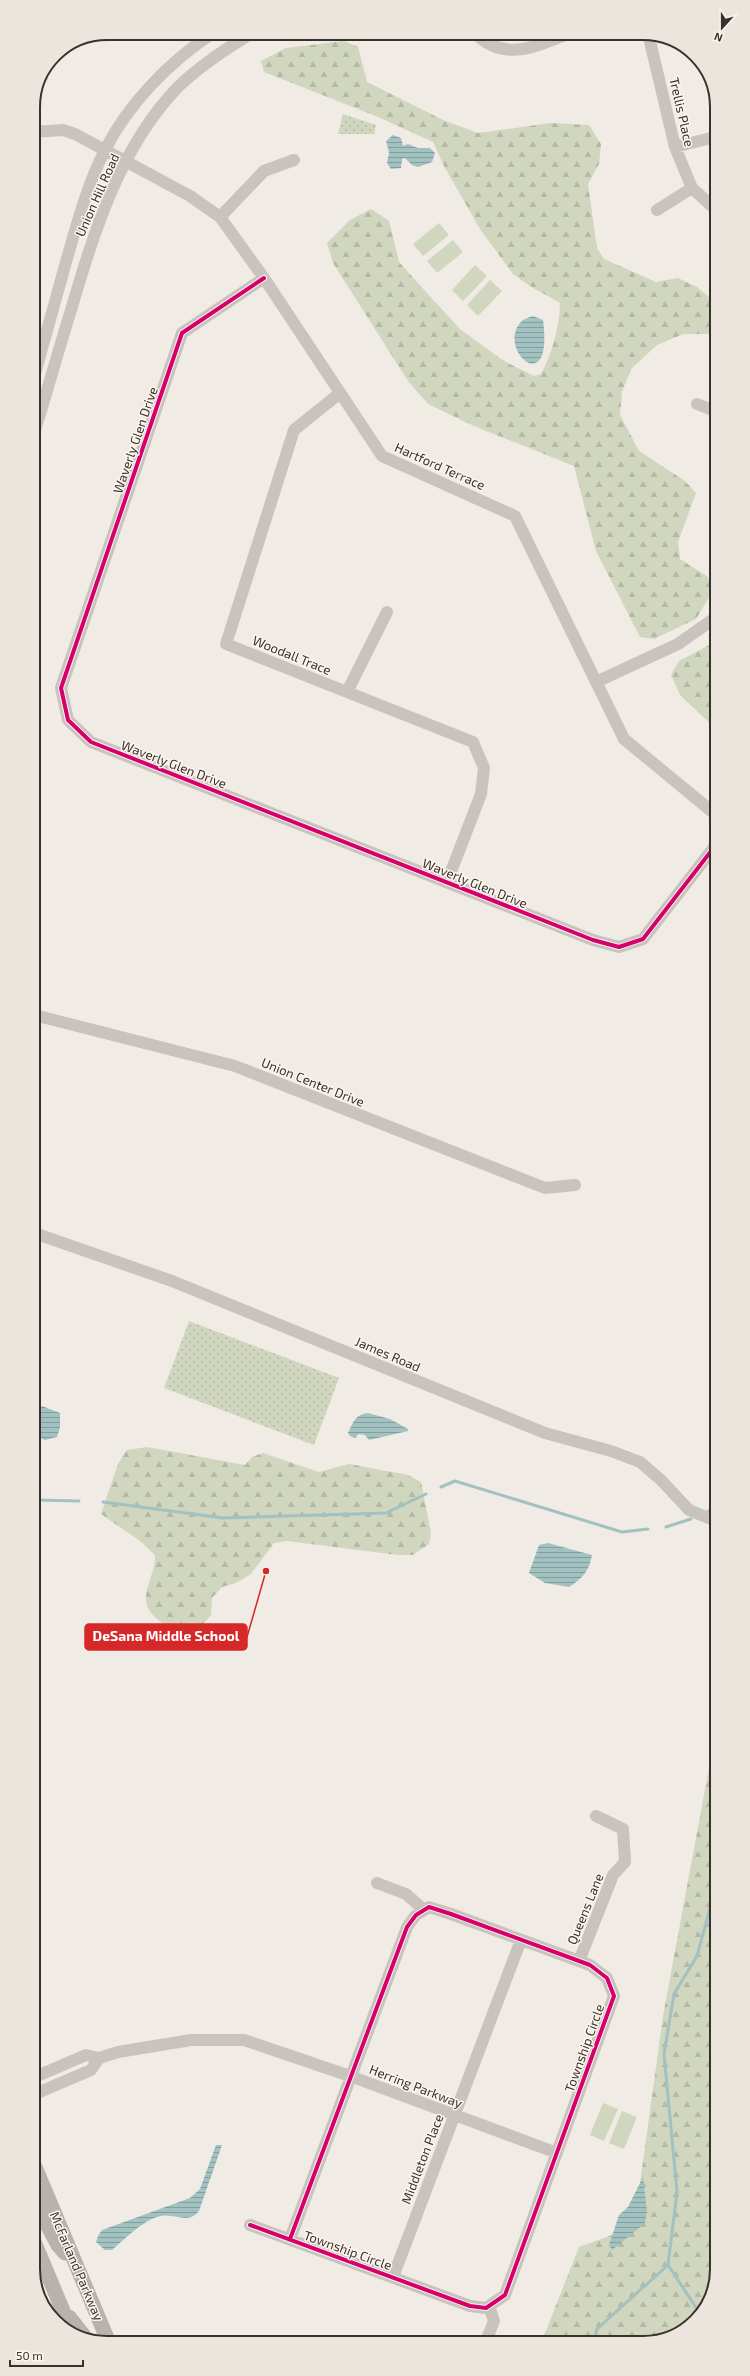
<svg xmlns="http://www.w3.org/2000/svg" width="750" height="2376" font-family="'Exo 2',sans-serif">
<defs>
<pattern id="forest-firs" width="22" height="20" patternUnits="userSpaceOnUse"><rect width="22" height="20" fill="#d1d6bf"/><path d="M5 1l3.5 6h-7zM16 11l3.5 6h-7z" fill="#b4b8a4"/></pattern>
<pattern id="park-dots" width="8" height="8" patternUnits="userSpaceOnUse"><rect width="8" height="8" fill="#d1d6bf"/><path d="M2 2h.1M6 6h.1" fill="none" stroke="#b4b8a4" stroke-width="1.8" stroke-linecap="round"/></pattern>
<pattern id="water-rules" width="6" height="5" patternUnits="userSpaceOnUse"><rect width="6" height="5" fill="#a1c2c1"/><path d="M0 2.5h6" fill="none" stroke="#849e9d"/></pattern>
</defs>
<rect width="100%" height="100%" fill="#f0ebe5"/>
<path fill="#d1d6bf" d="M439 223 449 235 423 256 413 244Z
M453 240 463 252 437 273 427 261Z
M475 265 487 276 463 301 452 290Z
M490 280 502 291 478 316 467 305Z
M603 2103 618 2109 604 2141 590 2135Z
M622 2111 637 2117 624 2149 609 2143Z"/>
<path fill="url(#forest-firs)" d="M344 41 358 47 367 82 443 120 478 133 551 123 589 125 601 144 599 164 588 184 597 248 604 259 656 282 678 278 697 287 715 302V334H683L657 345 632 368 622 391 620 415 639 451 685 481 696 493 678 542 680 559 708 577 711 594 696 619 654 639 640 637 596 551 574 466 474 426 428 404 408 381 333 263 327 243 350 220 371 209 389 221 399 262 425 291 461 330 504 361 534 376 541 374C552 354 560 325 560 303L530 286 513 274 480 229 444 166 433 142 378 117 264 72 261 61 286 48Z
M715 642V728L680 695 671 675 679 661Z
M147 1447 245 1465 252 1457 263 1453 319 1472 349 1464 408 1475 421 1482 431 1533 429 1544 413 1555H398L287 1541 274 1543 251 1574 236 1583 222 1587 212 1598 211 1615 195 1634 180 1638C172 1628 160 1623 152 1614 136 1596 157 1574 155 1555L140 1541 101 1514 118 1464 127 1450Z
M716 1752 717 2269 702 2314 662 2341H542L579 2247 634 2227 663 2016 709 1768Z"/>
<path fill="url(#park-dots)" d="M343 114 376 125 374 134H338Z
M189 1321 339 1378 314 1445 164 1388Z"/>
<path fill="url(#water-rules)" d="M393 135 401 138 403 146 408 144 418 148H430L435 153 432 162 418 167 412 165 405 158 402 159 401 168 391 169 387 163 389 152 386 141Z
M533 316 543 320C554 402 494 348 522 321 524 319 530 317 533 316Z
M42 1406 60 1413V1427L57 1437 45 1440 35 1436 34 1415Z
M368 1413 390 1419 408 1429V1431L369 1440 365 1435 359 1434 355 1438 350 1436 348 1433C353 1422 356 1414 368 1413Z
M548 1543 592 1555C589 1571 583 1578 569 1587L545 1583 529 1573 539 1545Z
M216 2145H222L199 2211C188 2225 176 2213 161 2216 144 2219 125 2239 112 2250H105L96 2242 98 2236 102 2230 190 2198 200 2189Z
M643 2177 647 2211 645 2223 612 2250 609 2245 619 2215 628 2207Z"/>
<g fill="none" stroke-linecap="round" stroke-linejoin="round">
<path stroke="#a1c2c1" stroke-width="3" d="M441 1487 455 1481 622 1532 648 1529
M35 1500 79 1501
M103 1502 223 1518 386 1513 426 1494
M706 1513 716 1506
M666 1527 691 1519
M701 2315 668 2265 677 2192 664 2054 674 1994 697 1956 715 1890 712 1820 716 1808
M594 2341 597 2329 668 2265"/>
<path stroke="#c9c3be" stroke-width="12" d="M475 33C504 63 537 46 570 33
M648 33 675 147 692 188 715 209
M33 132 63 130 75 134 190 196 220 217 264 278 382 456 515 516 624 739 715 814
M675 147 715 137
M657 210 692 188
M220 217 264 171 294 160
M264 278 182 333 61 688 68 720 91 742 593 940 619 947 643 939 715 846
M33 381C44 341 55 301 66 262 77 224 87 185 105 150 128 104 170 61 213 33
M340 393 294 430 226 644 473 742 484 768 481 794 447 882
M697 404 715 411
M33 437C46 395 58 352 71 310 94 232 120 146 179 86 200 66 227 48 252 33
M596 682 678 644 715 618
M347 692 387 612
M34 1015 235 1066 545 1188 575 1185
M34 1233 172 1281 545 1433 611 1451 640 1462 661 1480 689 1510 716 1521
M377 1883 406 1894 423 1909
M579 1961 613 1875 625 1862 623 1829 596 1816
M35 2077 86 2055 99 2058 118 2052 191 2040H244L350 2076 557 2153
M35 2094 91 2070 99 2058
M250 2225 470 2306 486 2308 505 2295 614 1996 607 1978 590 1965 451 1914 429 1907 416 1915 407 1927 290 2239
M393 2277 521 1940
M486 2341 494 2321 489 2306"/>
<path stroke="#b8b1ad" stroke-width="15" d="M35 2167 109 2343
M35 2202 58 2245 65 2253
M35 2244 71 2330
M69 2317 84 2336"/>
<g stroke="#fbf5ee" stroke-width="6">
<path id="cycleway" d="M264 278 182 333 61 688 68 720 91 742 593 940 619 947 643 939 715 846
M250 2225 470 2306 486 2308 505 2295 614 1996 607 1978 590 1965 451 1914 429 1907 416 1915 407 1927 290 2239"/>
</g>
<use href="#cycleway" stroke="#d6006c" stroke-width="4"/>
</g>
<g text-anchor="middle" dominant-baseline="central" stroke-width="3" stroke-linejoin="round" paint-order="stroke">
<g font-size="13" fill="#3b302b" stroke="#fbf5ee">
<text transform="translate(682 112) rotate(77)">Trellis Place</text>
<text transform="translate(97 195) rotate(-66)">Union Hill Road</text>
<text transform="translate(135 440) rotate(-71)">Waverly Glen Drive</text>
<text transform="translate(440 466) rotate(24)">Hartford Terrace</text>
<text transform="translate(292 655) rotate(22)">Woodall Trace</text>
<text transform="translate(174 764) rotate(21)">Waverly Glen Drive</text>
<text transform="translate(475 883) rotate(22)">Waverly Glen Drive</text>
<text transform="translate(313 1082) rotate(22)">Union Center Drive</text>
<text transform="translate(388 1354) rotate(23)">James Road</text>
<text transform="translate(585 1909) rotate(-68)">Queens Lane</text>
<text transform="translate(584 2048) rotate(-70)">Township Circle</text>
<text transform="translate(416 2086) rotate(21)">Herring Parkway</text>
<text transform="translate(422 2159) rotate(-69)">Middleton Place</text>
<text transform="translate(348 2250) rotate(20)">Township Circle</text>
<text transform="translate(77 2266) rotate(67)">McFarland Parkway</text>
</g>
</g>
<path d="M0 0H750V2376H0ZM107 40H643A67 67 0 0 1 710 107V2269A67 67 0 0 1 643 2336H107A67 67 0 0 1 40 2269V107A67 67 0 0 1 107 40Z" fill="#ece5de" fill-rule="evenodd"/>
<path fill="none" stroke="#3b302b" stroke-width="2" d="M107 40H643A67 67 0 0 1 710 107V2269A67 67 0 0 1 643 2336H107A67 67 0 0 1 40 2269V107A67 67 0 0 1 107 40Z"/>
<path fill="none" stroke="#d62828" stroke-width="1.5" d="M266 1571L247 1637"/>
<circle fill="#d62828" stroke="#fbf5ee" stroke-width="1.5" cx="266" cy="1571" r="4"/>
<rect fill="#d62828" stroke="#d62828" stroke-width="1.5" x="85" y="1624" width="162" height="26" rx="4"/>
<g font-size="14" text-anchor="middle" font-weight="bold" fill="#fff">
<text x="166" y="1641">DeSana Middle School</text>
</g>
<g transform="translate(722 28) rotate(201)" stroke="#fbf5ee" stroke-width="3" paint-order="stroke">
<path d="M0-3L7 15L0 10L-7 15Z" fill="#3b302b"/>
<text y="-6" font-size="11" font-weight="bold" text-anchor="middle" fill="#3b302b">N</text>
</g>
<path d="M10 2360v6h73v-6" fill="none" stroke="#3b302b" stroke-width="2"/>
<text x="16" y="2360" font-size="12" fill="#3b302b" stroke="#fbf5ee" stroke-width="3" paint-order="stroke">50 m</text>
</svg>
